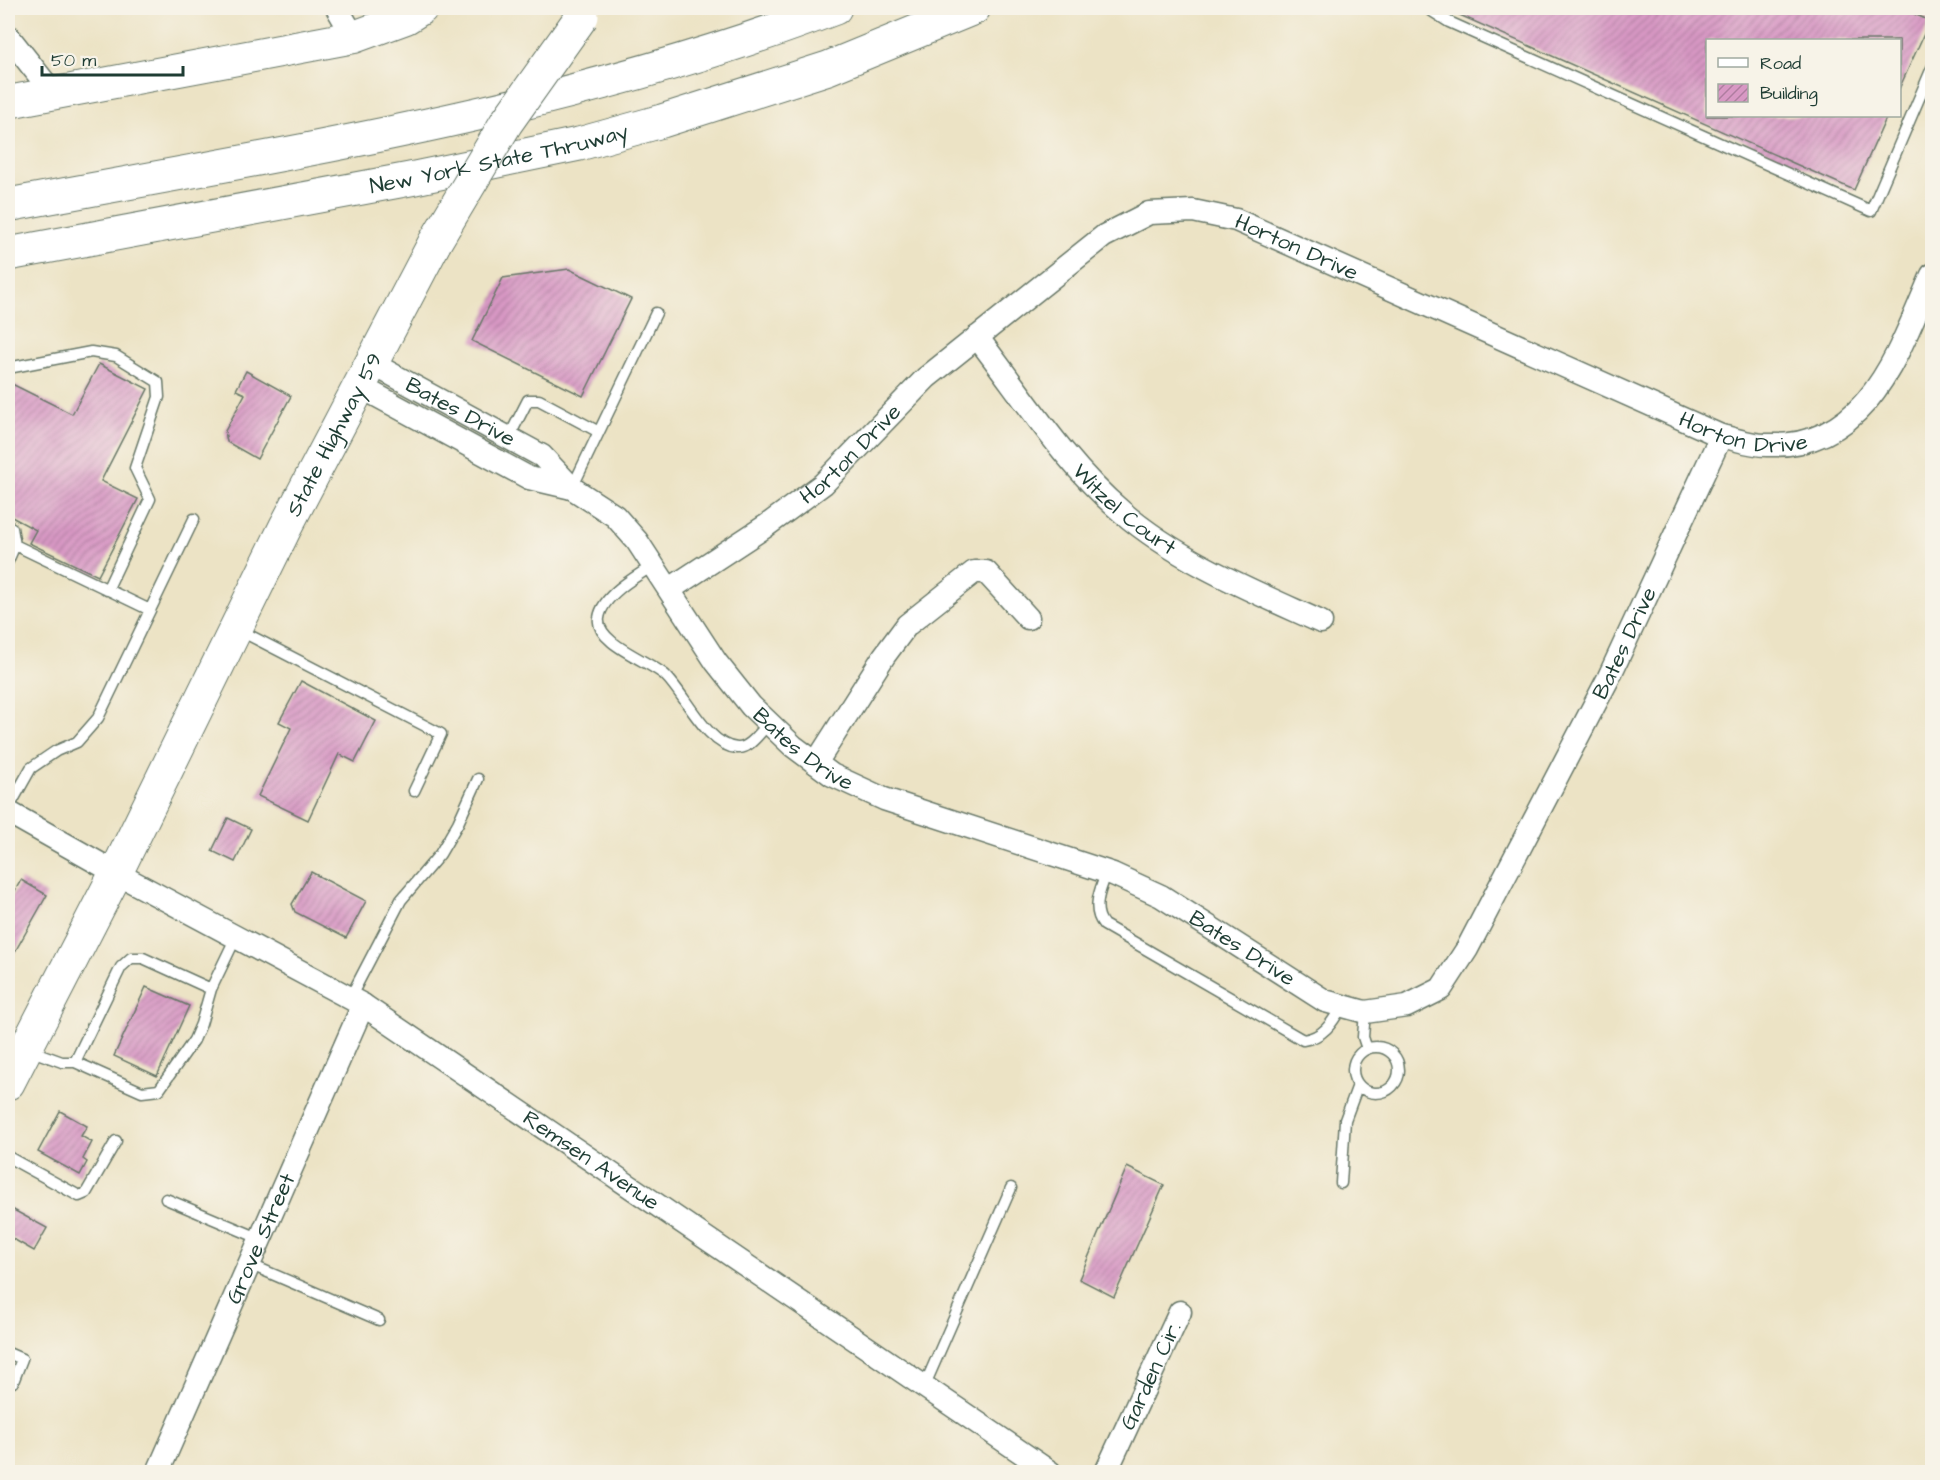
<svg xmlns="http://www.w3.org/2000/svg" width="1940" height="1480" font-family="'Architects Daughter',sans-serif">
<defs>
<pattern id="building-hatch" width="6" height="6" patternUnits="userSpaceOnUse" patternTransform="scale(1.5)"><rect width="6" height="6" fill="#d898c4"/><path d="M-1 1l2-2M0 6l6-6M5 7l2-2" fill="none" stroke="#af7da0"/></pattern>
</defs>
<rect width="100%" height="100%" fill="#f7f3e8"/>
<filter id="ink" filterUnits="userSpaceOnUse"><feTurbulence type="fractalNoise" baseFrequency=".0167" numOctaves="2"/><feDisplacementMap in="SourceGraphic" scale="12" xChannelSelector="R" yChannelSelector="G"/><feConvolveMatrix kernelMatrix="1 2 1 2 8 2 1 2 1" color-interpolation-filters="sRGB"/></filter>
<filter id="wash" filterUnits="userSpaceOnUse"><feTurbulence type="fractalNoise" baseFrequency=".008" numOctaves="4" result="noise"/><feDisplacementMap in="SourceGraphic" scale="24" xChannelSelector="R" yChannelSelector="G"/><feGaussianBlur stdDeviation="1.35" result="paint"/><feColorMatrix in="noise" values="0 0 0 0 0 0 0 0 0 0 0 0 0 0 0 0 0 1.4 0 .05"/><feComposite in="paint" operator="in"/></filter>
<g filter="url(#wash)">
<rect width="100%" height="100%" fill="#ece3c5"/>
<g id="blocks">
<path fill="url(#building-hatch)" d="M1444 8H1901L1930 21 1899 89V40H1707V116H1887L1854 190Z
M569 269 631 299 583 396 472 341 503 278Z
M99 364 148 389 101 481 138 499 98 576 29 543 36 530 8 515V382L72 414Z
M246 371 291 396 257 459 227 442 225 431 245 394 236 390Z
M301 681 376 721 355 762 339 754 308 820 258 796 291 728 279 722Z
M228 818 251 829 235 862 212 851Z
M311 872 366 901 346 938 295 912 292 904Z
M21 880 47 895 8 964V903Z
M146 987 189 1006 157 1076 114 1056Z
M60 1111 87 1126 81 1136 92 1142 83 1159 87 1162 80 1175 38 1152Z
M1127 1167 1164 1185 1114 1297 1079 1279Z
M8 1207 47 1228 34 1251 8 1236Z"/>
</g>
</g>
<g filter="url(#ink)">
<use href="#blocks" fill-opacity="0" stroke="#677767" stroke-width="1.5"/>
<g fill="none" stroke-linecap="round" stroke-linejoin="round">
<g stroke="#677767" stroke-width="13">
<path id="lane" d="M1427 8 1449 22 1871 211 1932 68
M8 368 91 352 116 356 158 382 159 397 135 468 150 499 107 590
M509 437 528 400H539L599 432
M572 488 656 313
M8 526 12 528 15 545 8 561
M15 545 150 610
M654 565C636 576 602 596 599 618 595 643 649 661 665 675 685 694 707 746 737 748 750 749 761 731 769 723
M239 630 441 734 414 791
M8 809 31 768 56 751 77 742 98 718 194 519
M1107 872C1100 889 1091 910 1104 925L1303 1040C1324 1037 1332 1023 1342 1006
M350 998 401 900 440 854 458 823 478 779
M1365 1012 1363 1037 1367 1049
M1353 1070a23 23 0 1 1 46 0a23 23 0 1 1-46 0Z
M29 1050 62 1062H75L142 1092 159 1090 194 1040 201 1024 211 989 236 937
M75 1062 121 967 131 958H143L211 989
M8 1157 79 1196 86 1193 116 1141
M1341 1183 1345 1120 1358 1085
M166 1199 261 1239
M249 1264 379 1320
M8 1353 22 1359 13 1382
M924 1387 1011 1188"/>
</g>
<g stroke="#677767" stroke-width="25">
<g id="street">
<path d="M337 8 354 37"/>
<path d="M8 36 53 93"/>
<path id="s1" d="M977 337C1023 396 1065 464 1122 512 1179 561 1253 591 1321 622"/>
<path id="s2" d="M371 363 542 456 572 488 615 516 637 541 716 662 751 706 793 746 832 775 884 799 1113 874 1161 896 1325 1001 1365 1012 1407 1006 1441 989 1467 949 1608 679 1721 436"/>
<path d="M359 386 529 478 572 488"/>
<path id="s3" d="M670 589 766 526 823 484 926 378 1104 236 1149 213 1193 211 1236 220 1721 436C1735 439 1751 445 1766 445 1869 449 1898 352 1932 275"/>
<path d="M816 763 884 656 907 625 974 572H986L1028 618"/>
<path id="s4" d="M8 812 116 873 363 1005 1050 1472"/>
<path id="s5" d="M158 1472 363 1005"/>
<path id="s6" d="M1106 1472 1180 1312"/>
</g>
</g>
<g stroke="#677767" stroke-width="34">
<path id="secondary" d="M8 102 354 37 406 18 422 8"/>
</g>
<g stroke="#677767" stroke-width="35">
<g id="primary">
<path id="s7" d="M8 1083 116 873 285 528 435 242"/>
</g>
</g>
<g stroke="#677767" stroke-width="35">
<g id="highway">
<path d="M8 205C286 153 570 110 835 8"/>
<path id="s8" d="M8 254 410 179 579 144 662 121 828 68 974 8"/>
</g>
</g>
<use href="#lane" stroke="#fff" stroke-width="10"/>
<use href="#street" stroke="#fff" stroke-width="22"/>
<use href="#secondary" stroke="#fff" stroke-width="32"/>
<use href="#primary" stroke="#fff" stroke-width="33"/>
<use href="#highway" stroke="#fff" stroke-width="33"/>
<g stroke="#677767" stroke-width="35" stroke-linecap="butt">
<path id="primary-bridge" d="M435 242 506 123 582 16"/>
</g>
<use href="#primary-bridge" stroke="#fff" stroke-width="33"/>
</g>
</g>
<g text-anchor="middle" dominant-baseline="central" stroke-width="5" stroke-linejoin="round" paint-order="stroke">
<g font-size="22" fill="#1f3d34" stroke="#f7f3e8">
<text stroke="none"><textPath href="#s8" startOffset="500">New York State Thruway</textPath></text>
<text stroke="none"><textPath href="#s3" startOffset="766">Horton Drive</textPath></text>
<text stroke="none"><textPath href="#s2" startOffset="102">Bates Drive</textPath></text>
<text stroke="none"><textPath href="#s3" startOffset="1252">Horton Drive</textPath></text>
<text stroke="none"><textPath href="#s7" startOffset="726">State Highway 59</textPath></text>
<text stroke="none"><textPath href="#s3" startOffset="226">Horton Drive</textPath></text>
<text stroke="none"><textPath href="#s1" startOffset="228">Witzel Court</textPath></text>
<text stroke="none"><textPath href="#s2" startOffset="1690">Bates Drive</textPath></text>
<text stroke="none"><textPath href="#s2" startOffset="592">Bates Drive</textPath></text>
<text stroke="none"><textPath href="#s2" startOffset="1078">Bates Drive</textPath></text>
<text stroke="none"><textPath href="#s4" startOffset="680">Remsen Avenue</textPath></text>
<text stroke="none"><textPath href="#s5" startOffset="255">Grove Street</textPath></text>
<text stroke="none"><textPath href="#s6" startOffset="106">Garden Cir.</textPath></text>
</g>
</g>
<rect width="1940" height="1480" fill="none" stroke="#f7f3e8" stroke-width="30"/>
<rect x="1706" y="39" width="195" height="78" fill="#f7f3e8" stroke="#a1aaa0" stroke-width="1.5"/>
<rect x="1718" y="58" width="30" height="9" fill="#ffffff" stroke="#a1aaa0" stroke-width="1.5"/>
<text x="1760" y="69" font-size="18" fill="#1f3d34">Road</text>
<rect x="1718" y="84" width="30" height="18" fill="url(#building-hatch)" stroke="#a1aaa0" stroke-width="1.5"/>
<text x="1760" y="99" font-size="18" fill="#1f3d34">Building</text>
<path d="M42 66v9h141v-9" fill="none" stroke="#1f3d34" stroke-width="3"/>
<text x="51" y="66" font-size="18" fill="#1f3d34" stroke="#f7f3e8" stroke-width="4.5" paint-order="stroke">50 m</text>
</svg>
